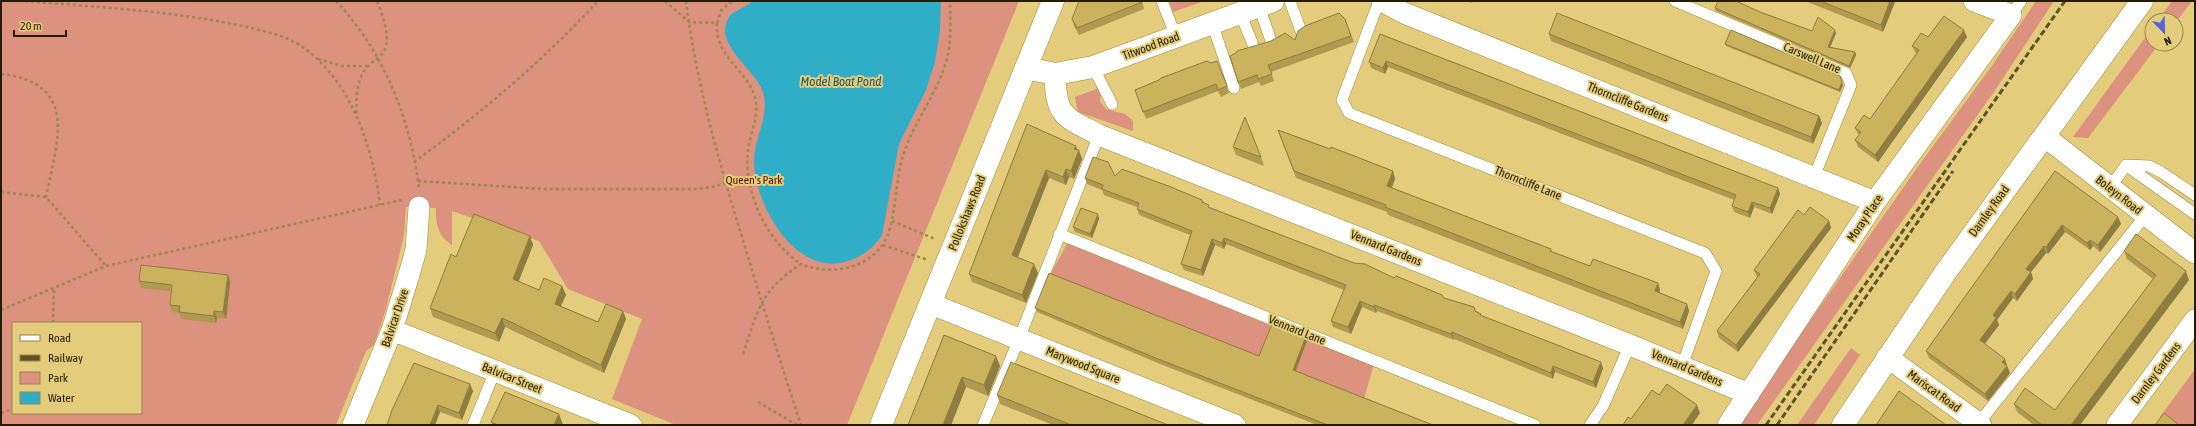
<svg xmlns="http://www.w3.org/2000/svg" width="2196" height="426" font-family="'Asap Condensed',sans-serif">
<rect width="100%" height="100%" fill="#e3cd7d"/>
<path fill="#dd917f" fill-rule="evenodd" d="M1 1H1019L847 425H676L612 399 642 319 568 289 539 241 452 211V245C438 237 435 223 436 208L406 207 404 236 386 309 374 345 366 351 336 425H1ZM13 323H141V413H13Z
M1169 1H1204L1173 12Z
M2036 1H2054L1996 89 1757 425H1737L1917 168 1991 67Z
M2172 1H2192L2176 22V20H2158Z
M2152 28V44H2159L2088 138 2073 137Z
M1099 88 1101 90 1100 101 1106 109 1125 114 1133 121V131L1078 112 1075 97Z
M1068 242 1374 364 1363 402 1049 277Z
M1851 348 1860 355 1814 425H1797Z
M2195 369V425H2172L2160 417Z"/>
<path fill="#31aec7" d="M754 1H941L940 30 935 62 926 90 899 144 882 235C873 250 857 260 840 263 792 271 754 202 754 161 754 137 770 117 763 92 755 68 709 43 731 14Z"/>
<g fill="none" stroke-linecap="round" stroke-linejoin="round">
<g stroke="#9f8939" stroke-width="12">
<path id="lane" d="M1162 1 1176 37
M1290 1 1301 31
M1379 1 1342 100 1349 113 1705 253 1716 271 1682 366
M1675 1 1846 73 1851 85 1814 177
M1259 6 1271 41
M1240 13 1254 47
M2011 15 2021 1
M1212 23 1234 88
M1093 67 1112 104
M2127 166 2195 214
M2110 188 2126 165 2149 166 2161 172 2195 195
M1059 234 1535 425
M473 425 495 371
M983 425 1019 339 1099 135
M1590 425 1603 406 1630 345
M1977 425 2146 215"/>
</g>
<g stroke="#9f8939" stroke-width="22">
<path id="street" d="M1382 1 1404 13 1875 202
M1055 74C1056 117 1063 116 1099 135L1630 345 1749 394
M2044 136 2195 253
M931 304 1235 425
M392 330 631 425
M1887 357 1981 425
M353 425 392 330 408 278 416 250 419 207
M1728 425 1875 202 2011 15 1974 1
M2117 425 2195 320"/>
</g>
<g stroke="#9f8939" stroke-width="23">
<path id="secondary" d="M1026 68 1055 74 1093 67 1273 1
M1843 425 1945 273 2142 1"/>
</g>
<g stroke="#9f8939" stroke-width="23">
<path id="primary" d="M881 425 1053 1"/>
</g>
<path stroke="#9c8b4e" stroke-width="2.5" stroke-dasharray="3 3" stroke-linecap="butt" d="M25 1C99 7 175 11 247 27 267 32 288 36 304 48 352 83 373 148 380 205
M336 1C384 52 411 120 419 189
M665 1 689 22 717 23 722 9 733 1
M686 1C695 74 714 144 735 214 756 284 778 355 801 425
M717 23C715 58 746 68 755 97 760 115 750 133 748 151 743 191 767 242 801 264
M318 59 342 66H368
M1 74C80 83 57 142 46 197
M357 119C356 102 355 80 368 66 375 59 383 57 386 46 389 32 382 14 377 1
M414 162C480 114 543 61 598 1
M418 181 544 189H697L712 187 726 183
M1 192 46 197 106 266
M892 221 935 239
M883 245 928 260
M1 310 106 266 402 200
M53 323 54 287
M743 354C758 310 760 291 801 264 828 275 865 271 883 244 896 225 895 182 902 159 912 124 936 96 946 62 952 42 950 21 950 1
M758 402 797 425
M1 413 13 409"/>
<use href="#lane" stroke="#fff" stroke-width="11"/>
<use href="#street" stroke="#fff" stroke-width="21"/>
<use href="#secondary" stroke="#fff" stroke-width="22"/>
<use href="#primary" stroke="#fff" stroke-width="22"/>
<path stroke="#5f5226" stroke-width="3" stroke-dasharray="6 3" stroke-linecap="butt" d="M1766 425 2065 1
M1777 425 1953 171"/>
</g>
<path fill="#af9a50" d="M1142 1 1144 9 1079 35 1074 26 1072 19Z
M1469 1H1476L1470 3Z
M1805 1H1894L1895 2 1883 32Z
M1715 8 1760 12 1812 31 1836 33 1830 47 1855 52 1856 55 1850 68 1716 11Z
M1345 19 1354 42 1271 72 1274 81 1261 86 1259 82 1241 89 1238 82 1295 40Z
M1380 34 1778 188 1780 194 1772 214 1754 207 1750 218 1734 212 1732 206 1734 200 1388 67 1385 74 1371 68 1369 62Z
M1549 34 1819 116 1822 123 1813 144 1551 41Z
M1928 37H1967L1878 162 1858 147 1855 140 1859 135 1858 134 1855 128 1870 119 1917 54 1915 52 1912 46Z
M1725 44 1843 85 1840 92 1726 46Z
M1217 61 1229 93 1221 97 1218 91 1146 119 1135 90Z
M1027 124 1076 146 1082 159 1074 179 1069 177 1066 185 1049 178 1018 257 1038 273 1026 303 972 282 969 274Z
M1278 130 1393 171 1395 179 1392 188 1551 249 1552 252 1590 266 1658 283 1660 290 1659 293 1687 304 1689 311 1683 329 1388 215 1387 212 1296 178Z
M1233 147 1261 157 1264 166 1236 155Z
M2055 171 2118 217 2121 224 2100 252 2093 246 2090 250 2065 232 2048 254 2046 253 2031 272 2033 279 2017 301 2013 298 1997 320 1999 325 1985 344 2007 365V366L2010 373 1988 401 1929 358 1926 351Z
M1115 176 1202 200 1203 202 1210 208 1354 263 1394 278 1444 298 1474 307 1476 311 1481 314 1482 316 1603 368 1596 388 1555 372 1553 379 1454 339V340L1377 311 1376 313 1362 307 1351 334 1333 327 1331 321 1344 290 1226 244 1224 249 1215 245 1203 276 1184 270 1181 264 1190 235 1139 215 1137 209V207L1104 195 1102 190 1087 184 1085 178Z
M1804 215 1829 221 1831 228 1738 352 1719 338 1717 331 1757 277 1754 270Z
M1099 219 1092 238 1075 232 1073 227Z
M530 236 533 245 518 282 539 290 562 286 566 295 561 306 598 322 623 311 626 319 604 373 505 327 499 342 433 317 430 308 456 257Z
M2124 251 2189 280 2080 425H2034L2017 412 2014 404 2055 410 2153 279 2127 259Z
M228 275 230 282 226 319 217 318 216 323 181 319 179 313 172 312 170 305 171 291 141 288 139 281Z
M1035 308 1259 356 1306 336 1307 341 1296 371 1433 425H1317L1160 364 1037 312Z
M944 335 1000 366 988 396 966 387 951 425H908Z
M473 391 462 420 440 412 435 425H387Z
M997 395 1168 425H1053L1000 404Z
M559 414 563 425H493L491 422Z"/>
<path fill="#8e7d41" d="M1890 1H1894L1895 2 1883 32 1881 25Z
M1835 30 1836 33 1829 50 1828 47Z
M1964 30 1967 37 1878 162 1875 155Z
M1855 52 1856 55 1850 68 1849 66Z
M1386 61 1388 67 1385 74 1383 68Z
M1842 82 1843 85 1840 92 1839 90Z
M1819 116 1822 123 1813 144 1811 137Z
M1076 146 1078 153 1079 150 1082 159 1074 179 1071 171 1074 149Z
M1066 169 1069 177 1066 185 1063 177Z
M1046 170 1049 178 1015 264 1012 255Z
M1393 171 1395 179 1389 193 1387 186Z
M1778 188 1780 194 1772 214 1770 208Z
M1752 202 1754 207 1750 218 1748 212Z
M1098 214 1099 219 1092 238 1090 234Z
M2118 217 2121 224 2100 252 2098 245Z
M1829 221 1831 228 1738 352 1736 345Z
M2062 225 2065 232 2048 254 2046 247Z
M530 236 533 245 516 288 513 279Z
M1224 238 1226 244 1224 249 1222 243Z
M1212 239 1215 245 1203 276 1201 270Z
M2090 240 2093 246 2090 250 2087 243Z
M2044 246 2046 253 2031 272 2033 279 2017 301 2015 294 2026 269Z
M1034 264 1038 273 1026 303 1022 295Z
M2186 271 2189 280 2080 425H2071Z
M228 275 230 282 226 319 223 312Z
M1658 283 1660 290 1657 298 1655 291Z
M562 286 566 295 558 312 555 304Z
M2011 291 2013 298 1997 320 1999 325 1982 347 1980 340 1993 315Z
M1360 301 1362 307 1351 334 1348 327Z
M1687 304 1689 311 1683 329 1680 322Z
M1374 305 1377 311 1376 313 1374 307Z
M214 311 217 318 216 323 214 316Z
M623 311 626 319 604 373 601 365Z
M502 318 505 327 499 342 495 333Z
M1452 332 1454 339V340L1451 334Z
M1306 336 1307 341 1294 375 1293 370Z
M996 356 1000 366 988 396 984 385Z
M2005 359 2007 365 2004 369 2002 362Z
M1601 362 1603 368 1596 388 1593 382Z
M1553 366 1555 372 1553 379 1551 373Z
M2007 366 2010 373 1988 401 1985 394Z
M962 377 966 387 951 425H943Z
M470 384 473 391 462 420 459 413Z
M438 405 440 412 435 425H430Z
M1697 405 1700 413 1692 425H1683Z
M559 414 563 425H554Z"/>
<path fill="#cbb35d" stroke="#8e7d41" d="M1079 1H1142V2L1077 28 1072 19Z
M1718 1H1736L1760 12 1812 31 1818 17 1835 30 1828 47 1855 52 1849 66 1715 8Z
M1820 1H1890L1881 25Z
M1339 13 1345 19 1351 36 1268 65 1272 74 1258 79 1257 75 1238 82 1230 56 1236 53 1237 51 1271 41 1285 33 1295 40 1298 31 1305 26Z
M1557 13 1819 116 1811 137 1549 34Z
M1944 16 1964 30 1875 155 1855 140 1861 132 1855 128 1864 115 1870 119 1919 50 1912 46 1921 33 1928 37Z
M1731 30 1840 76 1842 82 1839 90 1725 44Z
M1380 34 1778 188 1770 208 1752 202 1748 212 1732 206 1736 195 1386 61 1383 68 1369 62Z
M1207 61 1211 63 1217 61 1227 86 1218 90 1216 84 1143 112 1135 90 1159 80 1161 78Z
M1245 117 1261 157 1233 147Z
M1027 124 1076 146 1074 149 1079 150 1071 171 1066 169 1063 177 1046 170 1012 255 1034 264 1022 295 969 274Z
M1278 130 1330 149 1331 147 1393 171 1387 186 1551 249 1550 251 1590 266 1593 259 1658 283 1655 291 1687 304 1680 322 1385 207 1386 205 1294 171Z
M1093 157 1108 162 1115 176 1122 169 1171 187 1202 200V202L1209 205 1208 207 1354 263 1365 264 1394 278 1396 276 1442 295 1444 298 1474 307 1475 311 1481 314 1480 315 1601 362 1593 382 1553 366 1551 373 1452 332 1451 334 1374 305V307L1360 301 1348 327 1331 321 1346 285 1224 238 1222 243 1212 239 1201 270 1181 264 1192 231 1137 209 1139 203 1102 189 1103 185 1085 178Z
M2055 171 2118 217 2098 245 2090 240 2087 243 2062 225 2046 247 2044 246 2026 269 2031 272 2015 294 2011 291 1993 315 1996 318 1980 340 2005 359 2002 362 2007 366 1985 394 1926 351Z
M1810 207 1829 221 1736 345 1717 331 1760 274 1754 270 1798 210 1804 215Z
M1081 208 1098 214 1090 234 1073 227Z
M474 214 530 236 513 279 539 290 544 278 562 286 555 304 598 322 606 304 623 311 601 365 502 318 495 333 430 308 451 254 456 257Z
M2136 234 2186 271 2071 425H2042L2014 404 2025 388 2055 410 2156 275 2124 251Z
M141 265 228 275 223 312 214 311V316L179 312 180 306 170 305 172 285 139 281Z
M1049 273 1259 356 1272 324 1290 330 1306 336 1293 370 1433 425H1328L1158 359 1035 308Z
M944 335 996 356 984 385 962 377 943 425H908Z
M1011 362 1168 425H1071L997 395Z
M414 363 470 384 459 413 438 405 430 425H387L392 410Z
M1667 384 1697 405 1683 425H1623L1628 417 1631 419 1652 390 1659 395Z
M1899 391 1946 425H1876Z
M505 392 559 414 554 425H498L491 422Z
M2164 413 2179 425H2155Z"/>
<g text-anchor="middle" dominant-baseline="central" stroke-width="4" stroke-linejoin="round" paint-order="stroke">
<g font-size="12" fill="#251c00" stroke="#e3cd7d">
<text transform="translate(1151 46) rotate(-20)">Titwood Road</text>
<text transform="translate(1812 58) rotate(23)">Carswell Lane</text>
<text transform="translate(1628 102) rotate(22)">Thorncliffe Gardens</text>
<text transform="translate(1528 183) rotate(22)">Thorncliffe Lane</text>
<text transform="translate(2119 195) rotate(38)">Boleyn Road</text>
<text transform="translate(1989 211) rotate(-54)">Darnley Road</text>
<text transform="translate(967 213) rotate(-68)">Pollokshaws Road</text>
<text transform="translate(1865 218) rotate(-56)">Moray Place</text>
<text transform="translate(1386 248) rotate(22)">Vennard Gardens</text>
<text transform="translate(395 318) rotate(-71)">Balvicar Drive</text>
<text transform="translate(1297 330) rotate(22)">Vennard Lane</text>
<text transform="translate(1083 365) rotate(22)">Marywood Square</text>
<text transform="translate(1687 368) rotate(23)">Vennard Gardens</text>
<text transform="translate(2156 373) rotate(-53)">Darnley Gardens</text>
<text transform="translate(512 378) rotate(22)">Balvicar Street</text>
<text transform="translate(1934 391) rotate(36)">Mariscat Road</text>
</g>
<g font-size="12" fill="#5c0f00" stroke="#e3cd7d">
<text x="754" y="180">Queen's Park</text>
</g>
<g font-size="13" font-style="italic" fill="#245661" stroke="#e3cd7d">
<text x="841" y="81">Model Boat Pond</text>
</g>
</g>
<rect width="2196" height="426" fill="none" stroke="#251c00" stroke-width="4"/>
<rect x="12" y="322" width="130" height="92" fill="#e3cd7d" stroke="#97864b"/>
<rect x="20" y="335" width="20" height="6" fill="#ffffff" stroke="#97864b"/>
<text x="48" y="342" font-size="12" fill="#251c00">Road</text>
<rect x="20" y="355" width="20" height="6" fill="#5f5226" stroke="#97864b"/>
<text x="48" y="362" font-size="12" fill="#251c00">Railway</text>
<rect x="20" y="372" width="20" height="12" fill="#dd917f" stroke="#97864b"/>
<text x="48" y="382" font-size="12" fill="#251c00">Park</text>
<rect x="20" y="392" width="20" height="12" fill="#31aec7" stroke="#97864b"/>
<text x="48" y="402" font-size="12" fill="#251c00">Water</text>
<g transform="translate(2164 32) rotate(157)"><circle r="19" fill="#e3cd7d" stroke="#97864b"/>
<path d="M0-3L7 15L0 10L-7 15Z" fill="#5663da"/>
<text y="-6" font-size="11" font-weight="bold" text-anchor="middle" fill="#251c00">N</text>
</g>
<path d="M14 30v6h52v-6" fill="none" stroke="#251c00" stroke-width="2"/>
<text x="20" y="30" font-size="12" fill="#251c00" stroke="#e3cd7d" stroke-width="3" paint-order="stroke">20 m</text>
</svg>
